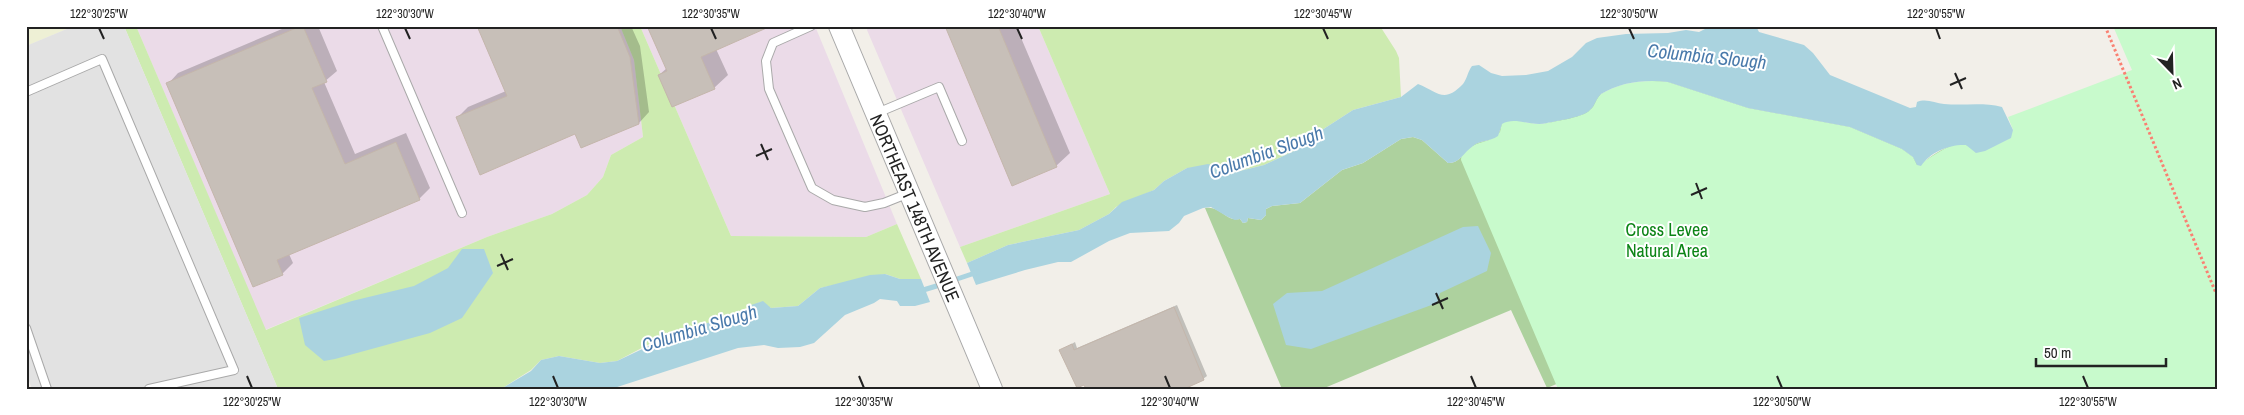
<svg xmlns="http://www.w3.org/2000/svg" width="2244" height="415" font-family="'Archivo Narrow',sans-serif">
<rect width="100%" height="100%" fill="#f2efe9"/>
<path fill="#ebdbe8" d="M136 26H620L634 60 643 137 611 155 603 177 587 195 552 214 487 237 265 330Z
M640 26H815L897 224 866 237 731 236Z
M868 26H1038L1110 194 960 247 867 30Z"/>
<path fill="#eef0d5" d="M26 26H74L26 46Z"/>
<path fill="#cdebb0" d="M124 26H136L266 330 487 237 552 214 587 195 603 177 611 155 643 137 634 60 620 26H640L731 236 866 237 897 224 921 279H900L885 274 820 288 798 306 771 308 760 302 744 311 655 341 617 361 600 363 559 356 541 360 531 370 501 389H278Z
M1038 26H1380L1396 51 1399 58 1401 97 1353 110 1322 130 1316 129 1308 134 1294 151 1264 165 1240 171H1230L1220 167 1187 168 1164 181 1154 190 1116 207 1109 214 1079 230 1008 245 967 263 960 247 1110 194Z"/>
<path fill="#add19e" d="M1657 81 1668 82 1748 108 1850 127 1902 149 1913 157 1918 165 1921 166C1928 156 1955 140 1967 145 1970 147 1974 151 1976 153L1985 151 2010 138 2013 130 2028 124 2076 250 2120 335 2169 389H1601L1592 369 1547 388 1511 310 1322 389H1282L1205 208C1220 205 1226 222 1240 219L1243 223 1247 222 1248 218 1261 220 1266 215V209L1272 206 1300 203 1342 170 1363 163 1401 139 1413 137 1422 140 1448 163C1459 164 1464 152 1472 146 1480 140 1489 142 1498 136L1502 123 1508 120 1540 125 1581 115 1590 110 1599 95 1620 86Z"/>
<path fill="#c8facc" d="M2113 26H2218V389H1558L1461 160C1462 148 1476 144 1486 141 1491 140 1496 135 1500 132L1502 123C1515 116 1531 127 1547 123 1557 121 1584 117 1590 110 1595 106 1596 98 1601 94 1620 82 1646 79 1668 82L1748 108 1850 127 1902 149 1913 157 1917 165C1929 160 1952 139 1966 145 1970 146 1974 150 1976 153L2013 130 2008 117 2132 70Z"/>
<path fill="#e2e2e2" d="M74 26H124L278 389H32L26 374V46Z"/>
<path fill="#aad3df" d="M1711 26H1756L1759 32 1804 45 1813 53 1830 75 1910 108 1916 107 1917 102C1926 98 1935 103 1944 104 1964 106 1982 102 2002 107L2013 130 2011 138 1985 151 1976 153 1966 145C1950 144 1930 152 1921 166L1917 165 1913 157 1902 149 1850 127 1748 108 1668 82C1646 79 1620 82 1601 94 1596 98 1595 106 1590 110 1584 117 1556 121 1547 123 1531 127 1515 116 1502 124L1498 136C1489 142 1480 140 1473 146 1464 152 1459 164 1448 163L1422 140 1413 137 1401 139 1363 163 1342 170 1300 203 1272 206 1266 209V215L1261 220 1248 218 1247 222 1243 223 1240 219 1235 220 1228 217 1211 207 1203 208 1184 216 1179 223 1169 231 1130 233 1109 241 1071 262H1058L1025 270 976 285 967 263 1008 245 1079 230 1109 214 1122 202 1154 190 1164 181 1187 168 1208 164 1230 171H1240L1264 165 1294 151 1308 134 1316 129 1322 130 1353 110 1401 97 1418 84C1438 92 1444 104 1463 84 1467 79 1468 71 1472 66L1479 65 1491 73 1502 76 1526 75 1548 71 1572 57 1586 43 1597 38 1626 34 1668 33 1686 30 1699 32Z
M1478 226 1491 253 1487 271 1440 293 1437 303 1311 349 1286 345 1273 304 1287 293 1322 291 1463 227Z
M462 249H484L493 273 462 318 430 333 335 359 324 361 305 345 299 318 352 301 414 286 448 268Z
M885 274 900 279H921L930 302 915 306H900L897 301 880 299 874 303 845 315 814 343 800 347 778 348 764 345 738 348 611 389H501L531 371 541 360 559 356 600 363 617 361 674 334 744 311 751 305 763 301 771 308 798 306 820 288 870 275Z"/>
<path fill="#0003" d="M289 26H318L337 71 324 82 355 154 406 133 430 188 419 199 289 254 293 263 282 274 168 84 178 73Z
M479 26H631L640 46 649 112 639 123 576 133 457 118 468 107 506 91Z
M947 26H1016L1070 153 1056 166Z
M716 49 728 75 714 88 659 75 667 68Z
M1177 305 1207 376 1203 379 1061 350 1075 342 1077 348Z"/>
<g fill="none" stroke-linecap="round" stroke-linejoin="round">
<path stroke="#aad3df" stroke-width="5" d="M951 281 978 272
M920 291 943 284"/>
</g>
<path fill="#c7bfb8" stroke="#c4b6ab" d="M301 26H303L327 82 312 88 345 164 396 142 420 200 277 260 283 275 253 287 166 83Z
M477 26H617L630 57 639 124 581 148 575 134 480 175 456 117 507 96Z
M647 26H771L701 57 715 89 672 107 658 75 667 71Z
M945 26H998L1057 167 1012 186Z
M1174 307 1204 380 1184 389H1086L1084 385 1077 388 1059 350 1072 344 1074 350Z"/>
<g fill="none" stroke-linecap="round" stroke-linejoin="round">
<g stroke="#a9a9a9" stroke-width="10">
<path id="service" d="M382 26 462 213
M811 26 773 43 766 61 769 89 812 188 833 200 865 207 884 203 909 193
M26 92 102 59 234 370 149 389
M877 113 939 87 962 141
M26 328 47 389"/>
</g>
<g stroke="#a9a9a9" stroke-width="22">
<path id="tertiary" d="M839 26 992 389"/>
</g>
<path stroke="#fa8072" stroke-width="3" stroke-dasharray="2.5 2.5" stroke-linecap="butt" d="M2105 26 2218 298"/>
<use href="#service" stroke="#fff" stroke-width="8"/>
<use href="#tertiary" stroke="#fff" stroke-width="20"/>
</g>
<path fill="none" stroke="#222" stroke-width="2" d="M99 28 104 39M405 28 410 39M711 28 716 39M1017 28 1022 39M1323 28 1328 39M1629 28 1634 39M1936 28 1940 39M1955 73 1962 89M1950 85 1966 78M761 144 768 160M756 156 772 149M1696 183 1702 199M1691 195 1707 188M501 254 508 270M497 266 513 259M1436 293 1443 309M1432 305 1448 298M247 376 252 388M553 376 558 388M859 376 864 388M1165 376 1170 388M1471 376 1476 388M1777 376 1782 388M2083 376 2088 388"/>
<g text-anchor="middle" dominant-baseline="central" stroke-width="4" stroke-linejoin="round" paint-order="stroke">
<g font-size="18" fill="#222" stroke="#fff">
<text transform="translate(915 208) rotate(67)">NORTHEAST 148TH AVENUE</text>
</g>
<g font-size="18" fill="#0c8416" stroke="#fff">
<text x="1667" y="229">Cross Levee<tspan x="1667" dy="21">Natural Area</tspan></text>
</g>
<g font-size="19" font-style="italic" fill="#4a7aab" stroke="#fff">
<text transform="translate(1707 56) rotate(6)">Columbia Slough</text>
<text transform="translate(1266 152) rotate(-20)">Columbia Slough</text>
<text transform="translate(699 328) rotate(-17)">Columbia Slough</text>
</g>
</g>
<rect width="2244" height="415" fill="none" stroke="#ffffff" stroke-width="55"/>
<g transform="translate(2172 72) rotate(157)" stroke="#ffffff" stroke-width="4" paint-order="stroke">
<path d="M0-4L9 19L0 12L-9 19Z" fill="#222222"/>
<text y="-8" font-size="14" font-weight="bold" text-anchor="middle" fill="#222222">N</text>
</g>
<path d="M2036 358v8h130v-8" fill="none" stroke="#222222" stroke-width="2.5"/>
<text x="2044" y="358" font-size="15" fill="#222222" stroke="#ffffff" stroke-width="4" paint-order="stroke">50 m</text>
<rect x="28" y="28" width="2188" height="360" fill="none" stroke="#222" stroke-width="2"/>
<g font-size="12" text-anchor="middle" fill="#222">
<text x="99" y="18">122°30'25"W</text>
<text x="405" y="18">122°30'30"W</text>
<text x="711" y="18">122°30'35"W</text>
<text x="1017" y="18">122°30'40"W</text>
<text x="1323" y="18">122°30'45"W</text>
<text x="1629" y="18">122°30'50"W</text>
<text x="1936" y="18">122°30'55"W</text>
<text x="252" y="406">122°30'25"W</text>
<text x="558" y="406">122°30'30"W</text>
<text x="864" y="406">122°30'35"W</text>
<text x="1170" y="406">122°30'40"W</text>
<text x="1476" y="406">122°30'45"W</text>
<text x="1782" y="406">122°30'50"W</text>
<text x="2088" y="406">122°30'55"W</text>
</g>
</svg>
